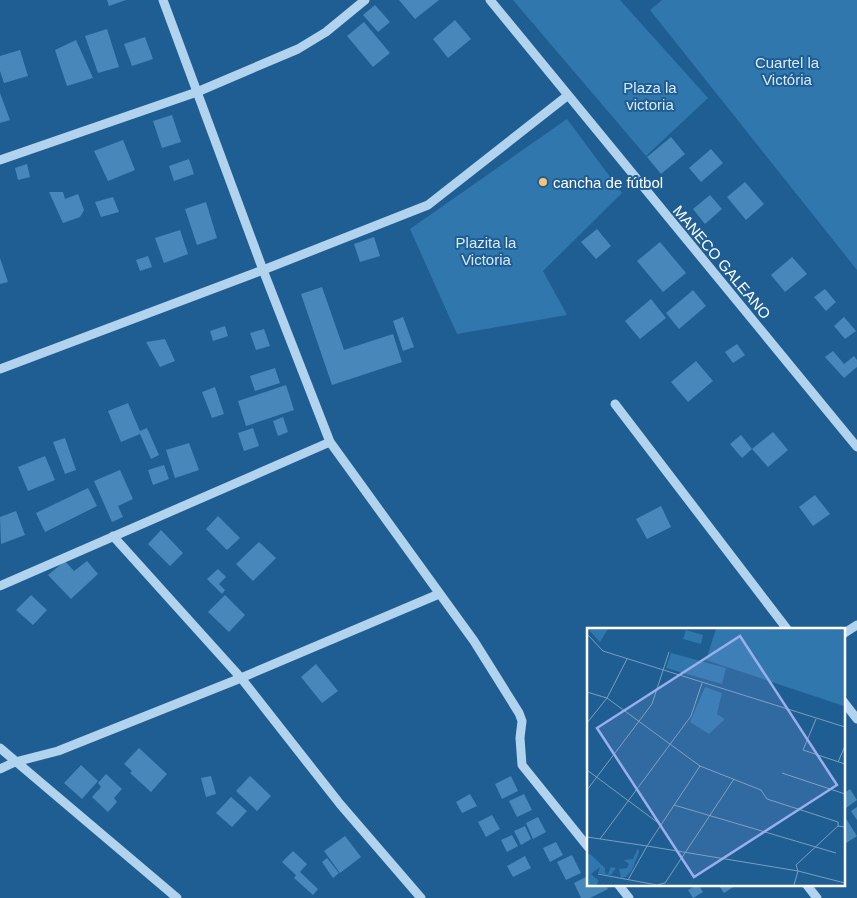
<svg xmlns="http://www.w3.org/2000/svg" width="857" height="898" font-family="Arial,sans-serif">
<rect width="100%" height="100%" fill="#1f5e93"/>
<path fill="#3077ae" d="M513 0H620L708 98 646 156Z
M662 0H857V270L650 10Z
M567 119 622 193 543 271 567 315 457 334 410 229Z"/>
<path fill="#4887b9" d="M107 0H126L109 6Z
M399 0H439L415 19Z
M375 5 390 22 378 32 363 15Z
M455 20 471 39 448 58 433 39Z
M364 22 390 53 373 67 347 36Z
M107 29 119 67 98 73 85 36Z
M145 37 153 59 132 66 124 44Z
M76 40 93 78 67 86 55 50Z
M20 50 28 76 4 83 0 71V56Z
M0 93 10 120 0 123Z
M172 115 181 142 162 148 153 121Z
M671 137 685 154 661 174 647 157Z
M123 140 135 170 108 181 94 151Z
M711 149 723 163 701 182 689 168Z
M189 159 194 174 174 181 169 166Z
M27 164 30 177 18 180 15 168Z
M745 182 764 204 746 220 727 197Z
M49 192H63L65 199 78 194 84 210 80 217 63 223Z
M710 195 722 209 705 224 693 209Z
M113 197 119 212 101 217 95 202Z
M206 202 217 238 197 245 185 209Z
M597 229 611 246 596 259 581 242Z
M180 230 188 254 164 263 155 238Z
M374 237 380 256 360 262 354 244Z
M660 242 686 273 663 292 637 261Z
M148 256 152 267 140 271 136 260Z
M792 257 807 274 785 292 771 275Z
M0 258 8 282 0 284Z
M322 287 344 350 393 334 402 362 332 385 301 294Z
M825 289 836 302 826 311 814 297Z
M693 290 706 306 679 329 666 313Z
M651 299 666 318 640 339 625 321Z
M403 317 414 347 403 351 393 321Z
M844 317 856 331 845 339 834 326Z
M225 326 228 336 213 341 210 331Z
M264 329 270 346 256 350 250 333Z
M165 339 175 361 160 367 146 342Z
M737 344 745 355 733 363 725 352Z
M833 351 844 364 854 356 857 360V367L844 378 825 357Z
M696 361 713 381 688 402 671 382Z
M275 368 280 383 255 391 250 376Z
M286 385 294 410 246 426 238 401Z
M215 387 224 414 212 418 202 392Z
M128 403 140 431 147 428 159 455 151 459 140 434 121 442 108 411Z
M283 417 288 432 278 436 273 421Z
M253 428 259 446 244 451 238 433Z
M773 432 788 450 768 467 752 449 742 458 730 444 741 435 752 449Z
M65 438 76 470 65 474 53 442Z
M189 443 199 470 175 478 166 450Z
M45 456 55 480 28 491 18 467Z
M164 465 169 479 153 485 148 470Z
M120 470 133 499 118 506 123 517 112 522 94 481Z
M88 488 97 506 45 532 36 513Z
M815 495 830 514 813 526 799 507Z
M661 506 671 527 647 539 636 519Z
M16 511 25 535 1 544 0 517Z
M218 516 240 538 227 550 206 529Z
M161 530 183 553 170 566 148 544Z
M259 542 276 558 253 581 236 564Z
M65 561 74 571 87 561 98 574 71 599 48 575Z
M218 569 226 577 219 584 225 590 222 594 207 579Z
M31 595 47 610 33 625 16 610Z
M225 595 245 615 229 632 208 612Z
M316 664 338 691 322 703 301 677Z
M139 748 167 774 151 792 130 773 132 771 124 764Z
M81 765 98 781 82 799 64 783Z
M106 774 122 789 114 798 117 802 108 812 92 797 101 787 98 783Z
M211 776 216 794 206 797 201 778Z
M250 776 271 796 257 811 236 791Z
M511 776 518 791 502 799 495 784Z
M850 789 857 800 846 808 843 803V794Z
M470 794 477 806 462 813 456 802Z
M524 794 532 810 517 817 509 801Z
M231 797 247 811 232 827 216 813Z
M857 807V820L851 811Z
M492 815 500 829 486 837 478 822Z
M538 817 546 832 533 839 526 823Z
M845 817 857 836 843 845V818Z
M525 826 531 839 521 845 514 831Z
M512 835 518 846 507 852 501 840Z
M345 836 361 857 340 873 324 851Z
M556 842 563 855 550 862 543 848Z
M293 851 307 864 300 872 318 889 313 895 294 878 296 875 282 862Z
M572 855 581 873 566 880 557 862Z
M525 856 531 868 513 877 507 866Z
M327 858 339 873 333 878 322 862Z
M588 876V884H605L608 889 590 898H581L574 883Z
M698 884 703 892 693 898 688 890Z
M718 884H738L724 893Z"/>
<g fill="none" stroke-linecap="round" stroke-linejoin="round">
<path stroke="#b1d3ee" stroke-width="9" d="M163 0 263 270 330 442 474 641 519 713 522 721 520 738 522 765 588 847
M490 0 857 447
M0 160 197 92 298 49 326 32 365 0
M0 369 263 270 428 205 567 96
M615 404 787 629
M113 536 241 678 340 804 421 898
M0 586 330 442
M843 634 857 625
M843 701 857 719
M0 748 177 898
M0 769 15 762 58 751 241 678 439 594
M618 884 629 898
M806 884 817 898"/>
</g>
<circle fill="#fbc472" stroke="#1f5e93" stroke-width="2" cx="543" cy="182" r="5"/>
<g text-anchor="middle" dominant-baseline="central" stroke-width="4" stroke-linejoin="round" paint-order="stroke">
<g font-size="15" fill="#d7ebfa" stroke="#1f5e93">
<text x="787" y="62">Cuartel la<tspan x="787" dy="17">Victória</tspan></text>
<text x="650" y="87">Plaza la<tspan x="650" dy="17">victoria</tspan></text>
<text x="486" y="242">Plazita la<tspan x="486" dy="17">Victoria</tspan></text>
</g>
<g font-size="15" fill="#fff" stroke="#1f5e93" text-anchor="start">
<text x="553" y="182">cancha de fútbol</text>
</g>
<g font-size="15" fill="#fff" stroke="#1f5e93">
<text transform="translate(722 262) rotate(50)">MANECO GALEANO</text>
</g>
</g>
<g transform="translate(587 628)">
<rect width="258" height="258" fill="#1f5e93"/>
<path d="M1 1H21L13 14ZM129 1H257V78L119 32ZM99 2 116 7 114 16 96 11ZM84 25 139 40 135 56 79 40ZM118 59 135 65 130 86 138 91 122 106 103 94ZM51 220 52 224 45 242 39 249 34 250 32 241 40 240 42 236 37 232 46 231ZM3 226 18 240V245L21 246 24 239 29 240 24 247 11 245 13 239 4 246 11 252 10 257H0V227Z" fill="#3077ae"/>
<path fill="none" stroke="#799ebe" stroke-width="1" d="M0 6 16 23 258 99M0 64 20 70 113 138 174 162 180 171 251 194V198L258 199M229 91 216 122 258 136M0 95 20 70 40 31M251 134 258 118M0 142 74 197M195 145 258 166M0 162 65 76 82 24M87 177 249 225M0 209 60 218 113 138M13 211 104 88 115 55M11 246 70 257M41 252 60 218 211 243 258 255M70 257 78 255 147 151M207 257 211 243 209 237 251 198"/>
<path fill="#99afed" fill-opacity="0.15" stroke="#99afed" stroke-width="2.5" d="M153 8 250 157 107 249 10 100Z"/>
<rect width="258" height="258" fill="none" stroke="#fff" stroke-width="2.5"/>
</g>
</svg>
